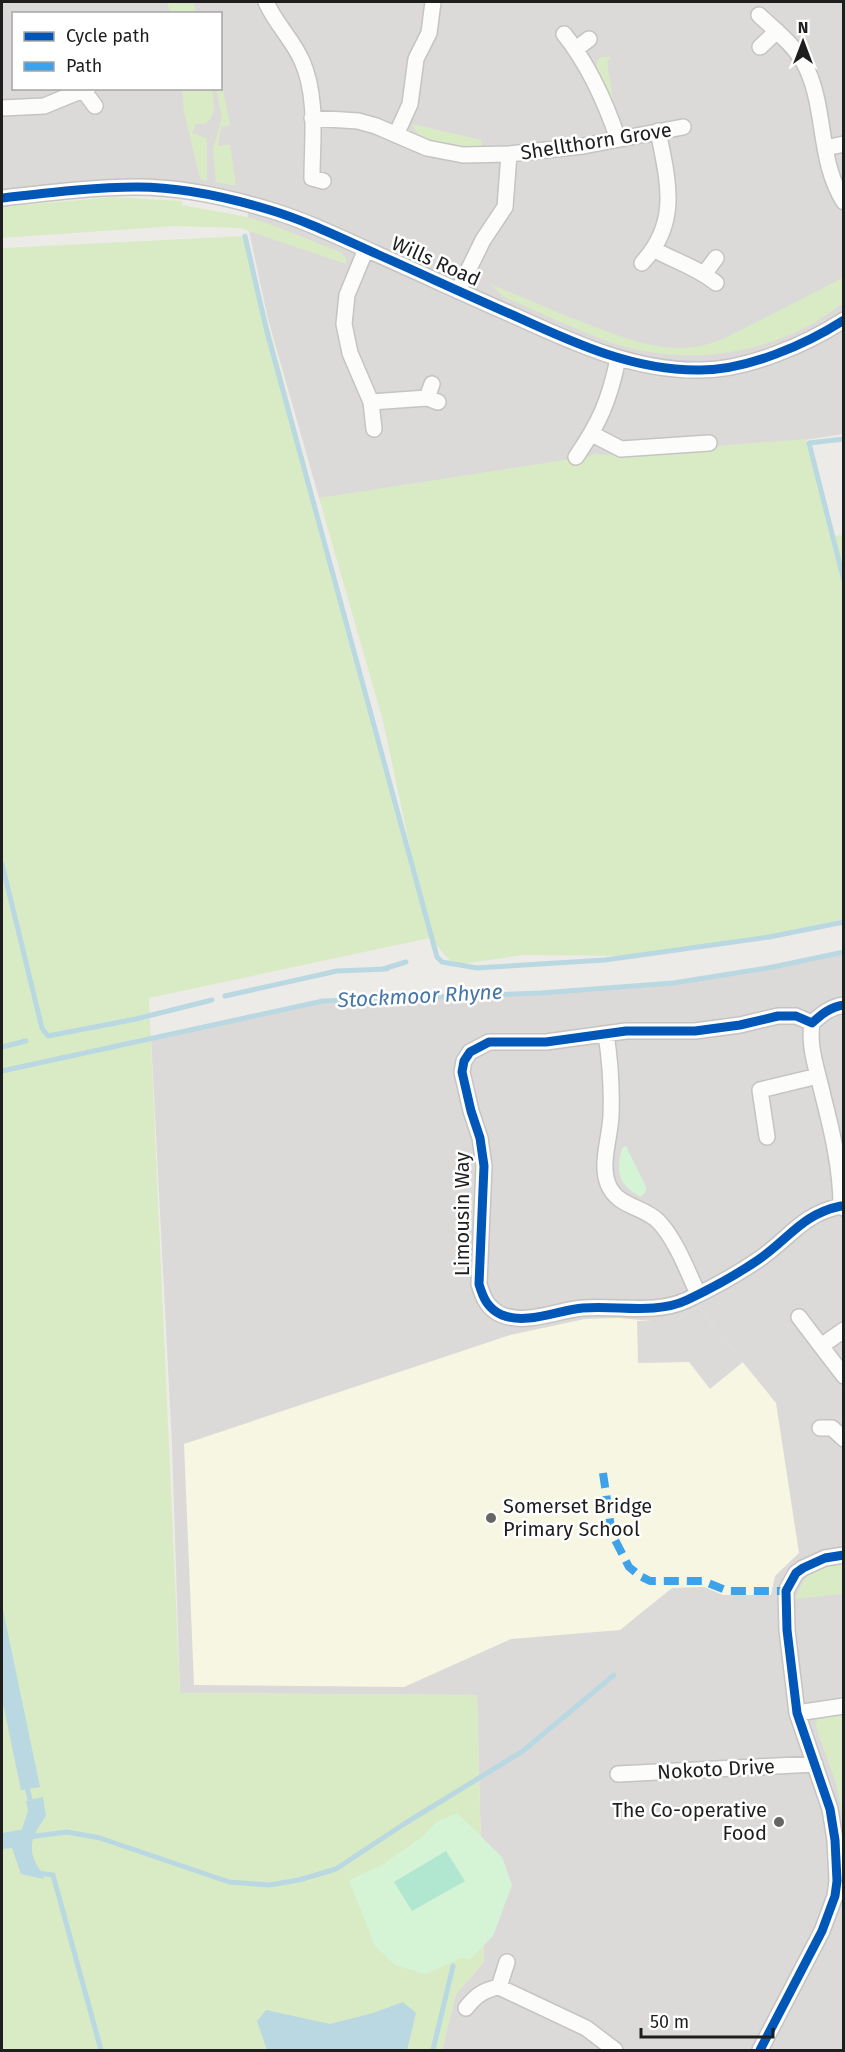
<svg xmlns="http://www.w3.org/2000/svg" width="845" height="2052" font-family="'Fira Sans',sans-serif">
<rect width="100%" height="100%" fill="#edebe7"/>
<path fill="#dcdad8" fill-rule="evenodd" d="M2 2H843V434L761 447 319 498 268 319 249 231 247 204 172 189 2 198ZM14 14H220V88H14Z
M843 952V2050H442L456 1994 484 1962 477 1695 180 1693 172 1445 151 1038 323 1001 541 993 673 983 773 967Z"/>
<path fill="#f6f6e2" d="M698 1307 776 1403 799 1553 775 1576 771 1595H723L704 1587 672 1588 620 1630 511 1639 404 1687 194 1685 184 1444 510 1335 585 1319 619 1318 663 1322 677 1320Z"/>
<path fill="#dbdad8" d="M698 1307 743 1362 710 1389 689 1362 638 1363 637 1321 677 1320Z
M726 1602 732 1676 719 1677 721 1695 694 1696 693 1681 627 1685V1671H637L636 1661 711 1603Z
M675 1687 678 1733 665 1734 662 1688Z
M778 1745 779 1759 566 1770V1756Z
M778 1775V1785L637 1791 636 1782Z
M637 1813 640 1874H626L623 1814Z
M611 1837 614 1878 597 1879 594 1838Z
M719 1853 721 1873 676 1875 675 1856Z
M719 1890 733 1902 736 1930H758L759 1955H740L739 1943 679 1945 675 1892Z"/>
<path fill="#d9ebc5" d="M167 2H194L196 13H171Z
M601 57H611L607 62 614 106 597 72V60Z
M221 80 230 125 221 127 218 146 230 145 236 186 216 182 213 149 222 118 216 89 220 88Z
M182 89H212C214 101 217 118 204 124H196L192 133 206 138 207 140V181L200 179 184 111Z
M412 124 481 140 482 147C459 147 421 149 412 124Z
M113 197 182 201V205L248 217 280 228 340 252 346 258V264L240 228 176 226 2 238V207Z
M245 236 425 918 383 721 319 498 591 456 595 453 602 455 806 439 831 536 843 535V919L769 937 639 956 524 955 454 965 430 938 149 998 180 1693 477 1695 484 1962 456 1994 442 2050H2V248Z
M843 278V303C780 353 690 369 613 343 576 330 540 312 504 297L490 284C524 298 558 313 592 326 622 337 649 348 681 348 697 348 711 344 725 338Z
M843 1561V1594L795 1599C808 1569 813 1569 843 1561Z
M843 1713V1818L836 1783 816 1727 817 1720 823 1716Z"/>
<path fill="#d4f4d5" d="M626 1146 646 1187V1191L641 1197C618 1184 616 1173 622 1148Z
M457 1813 502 1857 512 1885 493 1936 469 1960 461 1958 425 1974 395 1965 375 1946 349 1880 382 1865 423 1836 437 1822Z"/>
<path fill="#b1e6d0" d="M446 1851 465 1881 412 1911 394 1882Z"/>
<path fill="#b9d8e1" d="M2 1605 40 1787 21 1790 2 1699Z
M43 1797 46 1816C30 1838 25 1852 44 1875L43 1879 21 1874 12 1848 2 1849V1833L25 1829 30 1819 26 1801Z
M403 2002 416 2013 407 2050H267L257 2021 266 2010 330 2024 373 2013Z"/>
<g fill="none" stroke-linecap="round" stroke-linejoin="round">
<path stroke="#b9d8e1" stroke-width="5" d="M245 236 266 328 437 957 442 962 477 968 605 960 769 937 844 922
M844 439 809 443 844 581
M2 864 42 1028 48 1036 136 1019 212 1000
M225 996 337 971 387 969H383L406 962
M2 1047 26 1041
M2 1071 323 1001 541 993 673 983 773 967 844 952
M23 1834 32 1807 26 1783
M28 1837 67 1832 100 1838 229 1882 269 1885 299 1880 336 1869 404 1824 523 1751 614 1675
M36 1873 53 1875 101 2050
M433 2050 453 1966"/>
<g stroke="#c5c4c3" stroke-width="18">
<path id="street" d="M266 2C275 23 293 40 302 61 318 97 312 140 312 178L323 181
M759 15C775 30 793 44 804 63 827 106 817 160 844 202
M564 34C589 65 605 101 618 139
M760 47 777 31
M576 49 589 39
M84 91 95 106
M2 108 44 106 88 88
M312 118 358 121 376 126 427 148 463 155 509 154 583 146 683 127
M396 135 410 104 416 59 429 33 433 2
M825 148 844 144
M2 198C46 193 92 187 137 187 182 187 227 197 270 210 307 221 343 239 379 255 424 275 469 296 515 316 574 343 634 371 700 370 747 370 805 345 844 320
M366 249 347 295 344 324 350 353 371 402 374 429
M655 250C675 261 698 268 716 283
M642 263C680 222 668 181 658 131
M705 273 716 258
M458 291 483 240 505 207 509 154
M427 398 432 384
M371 402 427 398 438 402
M592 434 621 449 709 443
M576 457C600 422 609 401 618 359
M812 1023C808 1048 818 1072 823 1096 832 1131 841 1169 841 1206L844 1208
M606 1034C610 1060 612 1089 611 1116 610 1137 600 1164 608 1184 617 1207 643 1206 658 1221 675 1238 688 1272 698 1294
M767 1137 760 1090 818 1076
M841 1206C802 1214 789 1239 758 1260 739 1273 708 1290 687 1300 655 1315 617 1305 583 1308 558 1310 527 1325 502 1315 488 1309 483 1298 479 1284L484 1166 480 1138 471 1111 462 1072 464 1061 470 1052 489 1042H546L626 1031H695L740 1025 778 1016H796L812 1023C822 1014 830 1007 844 1005
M799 1317 821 1346
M844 1330 821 1346 844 1376
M820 1428H832L844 1439
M797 1713 844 1706
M618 1774 815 1764
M499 1987 507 1962
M466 2008C476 1995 484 1990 499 1987L586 2028 615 2050
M760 2050 822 1931 835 1896 837 1881 835 1840 830 1809 797 1713 787 1630 786 1591 796 1573 803 1568 825 1558 844 1555"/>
</g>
<use href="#street" stroke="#fcfcfb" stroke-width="15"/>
<path stroke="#3da2ea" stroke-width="8" stroke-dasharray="15 8" stroke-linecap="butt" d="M603 1473 612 1534 629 1567 640 1576 650 1581H703L728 1591H786"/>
<g stroke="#fff" stroke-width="13">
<path id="cycleway" d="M2 198C46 193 92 187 137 187 182 187 227 197 270 210 307 221 343 239 379 255 424 275 469 296 515 316 574 343 634 371 700 370 747 370 805 345 844 320
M841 1206C802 1214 789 1239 758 1260 739 1273 708 1290 687 1300 655 1315 617 1305 583 1308 558 1310 527 1325 502 1315 488 1309 483 1298 479 1284L484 1166 480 1138 471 1111 462 1072 464 1061 470 1052 489 1042H546L626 1031H695L740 1025 778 1016H796L812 1023C822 1014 830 1007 844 1005
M760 2050 822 1931 835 1896 837 1881 835 1840 830 1809 797 1713 787 1630 786 1591 796 1573 803 1568 825 1558 844 1555"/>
</g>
<use href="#cycleway" stroke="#0057b8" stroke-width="9"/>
</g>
<g fill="#666664" stroke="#fff" stroke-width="2">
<circle cx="491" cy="1518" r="6"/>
<circle cx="779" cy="1822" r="6"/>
</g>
<g text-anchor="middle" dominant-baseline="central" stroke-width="5" stroke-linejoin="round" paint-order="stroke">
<g font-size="20" fill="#1e1e1e" stroke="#fff">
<text transform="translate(596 141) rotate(-9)">Shellthorn Grove</text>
<text transform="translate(436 261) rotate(24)">Wills Road</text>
<text transform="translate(462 1214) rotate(-90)">Limousin Way</text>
<text transform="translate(716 1769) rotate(-3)">Nokoto Drive</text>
</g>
<g font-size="20" fill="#1e1e1e" stroke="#fff" text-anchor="start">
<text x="503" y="1506">Somerset Bridge<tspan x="503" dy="23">Primary School</tspan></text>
<text x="767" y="1810" text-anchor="end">The Co-operative<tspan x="767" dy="23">Food</tspan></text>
</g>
<g font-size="21" font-style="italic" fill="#4575a9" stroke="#fff">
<text transform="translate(420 996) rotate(-3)">Stockmoor Rhyne</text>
</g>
</g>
<rect width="845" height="2052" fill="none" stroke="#1e1e1e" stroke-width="6"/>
<rect x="12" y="12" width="210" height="78" fill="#ffffff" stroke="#a5a5a5" stroke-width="1.5"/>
<rect x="24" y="32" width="30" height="9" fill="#0057b8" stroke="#a5a5a5" stroke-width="1.5"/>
<text x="66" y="42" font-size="18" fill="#1e1e1e">Cycle path</text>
<rect x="24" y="62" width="30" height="9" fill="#3da2ea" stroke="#a5a5a5" stroke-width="1.5"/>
<text x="66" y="72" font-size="18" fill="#1e1e1e">Path</text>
<g transform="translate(803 42)" stroke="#ffffff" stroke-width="4.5" paint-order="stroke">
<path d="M0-4.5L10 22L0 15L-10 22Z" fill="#1e1e1e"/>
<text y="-9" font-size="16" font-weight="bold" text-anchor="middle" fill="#1e1e1e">N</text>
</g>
<path d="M641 2028v9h132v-9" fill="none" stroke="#1e1e1e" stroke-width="3"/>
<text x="650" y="2028" font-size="18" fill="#1e1e1e" stroke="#ffffff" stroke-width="4.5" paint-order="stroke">50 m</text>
</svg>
